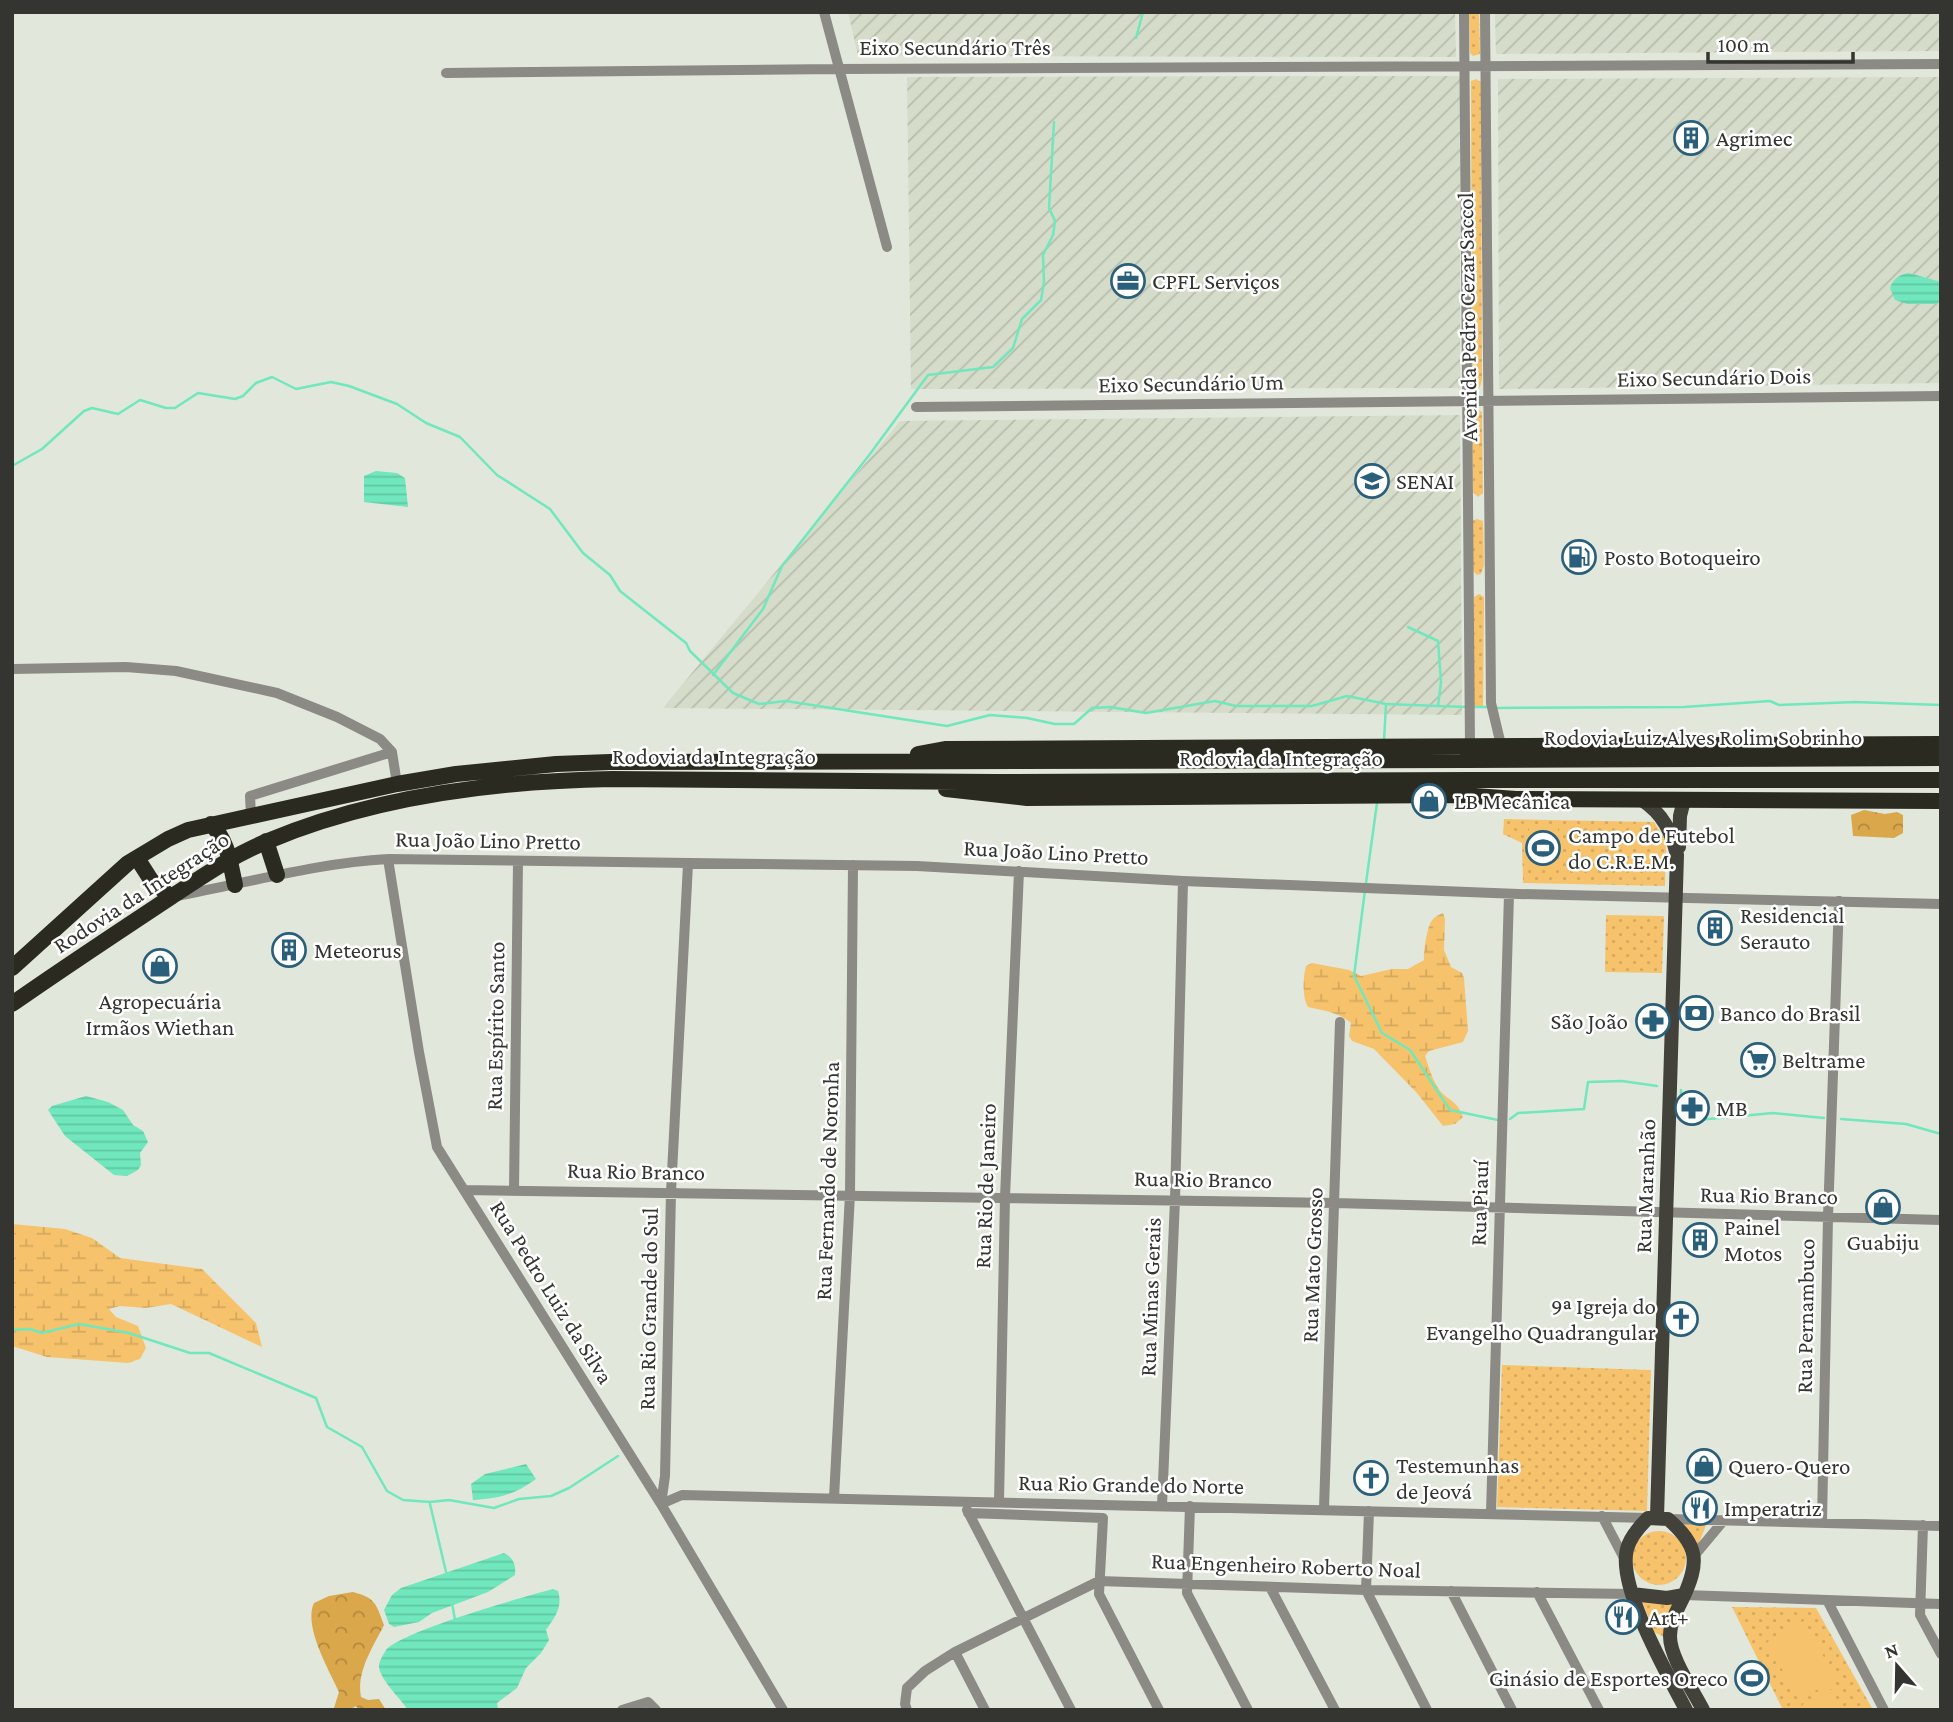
<svg xmlns="http://www.w3.org/2000/svg" width="1953" height="1722" font-family="'Crimson Pro',serif">
<defs>
<pattern id="industrial-furrows" width="10" height="10" patternUnits="userSpaceOnUse" patternTransform="scale(1.75)"><rect width="10" height="10" fill="#d5dcc9"/><path d="M-1 1l2-2M0 10L10 0M9 11l2-2" fill="none" stroke="#b7bdad"/></pattern>
<pattern id="green-dots" width="8" height="8" patternUnits="userSpaceOnUse" patternTransform="scale(1.75)"><rect width="8" height="8" fill="#f6c36c"/><path d="M2 2h.1M6 6h.1" fill="none" stroke="#d4a85e" stroke-width="1.8" stroke-linecap="round"/></pattern>
<pattern id="forest-crowns" width="20" height="18" patternUnits="userSpaceOnUse" patternTransform="scale(1.75)"><rect width="20" height="18" fill="#daa74b"/><path d="M2 6a3 3 0 1 1 6 0M12 15a3 3 0 1 1 6 0" fill="none" stroke="#b2893f"/></pattern>
<pattern id="wetland-marsh" width="20" height="14" patternUnits="userSpaceOnUse" patternTransform="scale(1.75)"><rect width="20" height="14" fill="#f6c36c"/><path d="M1 5h8M5 5V1M11 12h8M15 12V8" fill="none" stroke="#d4a85e"/></pattern>
<pattern id="water-rules" width="6" height="5" patternUnits="userSpaceOnUse" patternTransform="scale(1.75)"><rect width="6" height="5" fill="#70e7bd"/><path d="M0 2.5h6" fill="none" stroke="#62c7a3"/></pattern>
</defs>
<rect width="100%" height="100%" fill="#e2e7db"/>
<path fill="url(#industrial-furrows)" d="M848 12H1455L1456 57 858 56Z
M1495 12H1941V51L1496 54Z
M1460 76V388L911 389 907 77Z
M1941 77V383L1499 389 1498 79Z
M1460 415 1462 715 663 708 900 421Z"/>
<path fill="url(#green-dots)" d="M1469 12H1479L1480 54 1473 56 1470 53Z
M1476 79 1481 82 1482 380 1480 387 1476 389 1472 384 1471 81Z
M1476 408 1482 412 1483 493 1478 497 1473 492 1472 414Z
M1477 519 1483 521 1484 565 1481 574 1477 575 1473 571 1472 521Z
M1479 594 1484 597 1483 706 1473 707 1474 597Z
M1504 819 1654 822 1666 841 1665 886 1523 883 1522 843 1503 834Z
M1606 915 1664 916 1662 973 1605 972Z
M1502 1365 1651 1370 1647 1511 1497 1507Z
M1683 1522 1707 1523 1697 1548Z
M1632 1558a27 27 0 1 1 54 0a27 27 0 1 1-54 0Z
M1642 1601 1674 1602 1664 1637 1654 1632Z
M1732 1607 1816 1608 1873 1710H1783Z"/>
<path fill="url(#forest-crowns)" d="M1864 810 1885 814 1897 812 1903 815V833L1894 838 1853 836 1851 815Z
M353 1592C376 1598 376 1604 384 1625 373 1647 356 1672 361 1697L368 1700 379 1699 386 1710H359L356 1706 349 1710 334 1708 339 1692C329 1670 303 1626 314 1603L329 1596Z"/>
<path fill="url(#wetland-marsh)" d="M1443 913 1445 919 1444 950 1451 967 1462 973 1464 978 1468 1031 1463 1042 1429 1051 1425 1056C1429 1068 1433 1082 1441 1092 1451 1102 1458 1102 1463 1117L1455 1124 1443 1126 1417 1093 1374 1049 1352 1041 1349 1036 1351 1023C1340 1013 1322 1010 1308 1007 1302 997 1303 977 1306 966L1312 963 1349 970 1361 976 1392 969H1408L1424 960C1423 955 1427 929 1430 924 1432 918 1438 915 1443 913Z
M12 1224 65 1229 92 1238 120 1258 202 1269 256 1323 262 1347 171 1304 146 1308 120 1306 109 1309 116 1317 138 1326 146 1348 140 1359 128 1363 47 1357 12 1346Z"/>
<path fill="#f6c36c" d="M1558 827V868H1529V828Z
M1804 1621 1836 1679 1799 1700 1767 1642Z
M1831 1689 1843 1710H1805L1802 1705Z"/>
<path fill="url(#water-rules)" d="M1909 273 1941 282V299L1937 304H1907L1895 300 1890 288C1893 279 1900 274 1909 273Z
M376 471 397 473 405 478 408 507 364 502V476Z
M86 1096 108 1102 123 1110 133 1125 143 1131 148 1142 140 1153 141 1165 138 1170 127 1176 114 1175 65 1136 48 1110 52 1106Z
M526 1464 536 1479C513 1495 502 1498 473 1500L471 1484 485 1474Z
M504 1553C514 1558 516 1565 515 1575L488 1592 432 1613 419 1622 394 1627 389 1624 384 1610 392 1595 401 1588Z
M553 1589 558 1591C563 1607 555 1617 546 1630L549 1640 541 1653 526 1668 517 1688 497 1703 498 1710H408C401 1699 378 1678 379 1665 379 1662 384 1653 386 1650 402 1631 523 1597 553 1589Z"/>
<g fill="none" stroke-linecap="round" stroke-linejoin="round">
<path stroke="#70e7bd" stroke-width="2.5" d="M1136 38 1143 12
M12 466 42 449 84 411 92 408 118 414 140 400 166 408H175L198 393 235 399 243 396 256 383 272 377 296 389 331 382 349 386 397 404 426 423 460 437 497 475 550 509 583 553 610 575 620 591 686 643 690 651 733 693 759 704 786 701 947 726 990 715 1027 718 1055 724H1074L1092 708 1110 707 1146 713 1215 701 1236 706H1312L1347 696 1386 704 1438 706 1441 682 1438 641 1408 627
M713 675 763 609 782 566 870 454 928 375 993 367 1013 348 1022 319 1041 300 1044 282 1043 255 1053 235 1055 221 1049 208 1054 122
M1438 706 1467 707
M1473 707H1488
M1494 708 1684 707 1770 701 1779 705 1855 702 1941 705
M1384 741 1386 704
M1366 883 1377 803
M1365 890 1354 976 1382 1033 1410 1050 1450 1110 1498 1120
M1681 1090V1111L1687 1121 1773 1113 1824 1118
M1510 1119 1518 1113 1584 1109 1588 1082 1622 1081 1657 1086
M1841 1119 1906 1124 1941 1134
M12 1330 30 1329 42 1333 79 1324 129 1333 190 1353H209L316 1398 327 1427 362 1447 387 1491 403 1500 430 1502 449 1500 494 1508 519 1499 551 1496 569 1488 618 1456
M430 1504 447 1576
M452 1603 455 1620"/>
<path stroke="#8b8a85" stroke-width="10" d="M824 12 887 247
M1464 12 1470 746
M1485 12 1491 703 1501 745
M446 73 838 69 1941 64
M916 407 1941 396
M12 669 126 667 176 671 277 693 337 717 380 739 392 752 397 784
M251 815 250 796 392 752
M388 859 419 1052 437 1147 661 1504 783 1710
M177 896C248 883 316 863 388 859L917 866 1183 881 1519 894 1941 904
M464 1190 1335 1203 1941 1220
M514 1191 518 861
M834 1498 850 1194 853 865
M999 1502 1005 1197 1019 871
M661 1504 682 1495 1648 1518
M661 1504 665 1476 671 1192 688 864
M1162 1506 1175 1200 1183 881
M1190 1506 1187 1593 1248 1710
M1324 1509 1340 1022
M967 1510 1071 1710
M1369 1511 1366 1590 1427 1710
M968 1513 1103 1518 1099 1594 1159 1710
M1491 1513 1509 894
M1602 1516 1626 1562
M1668 1519 1941 1526
M1822 1522 1828 1217 1839 901
M1923 1525 1920 1615 1941 1654
M1694 1556 1725 1519
M1270 1587 1335 1710
M1451 1591 1512 1710
M1537 1592 1599 1710
M1684 1595 1941 1604
M1827 1600 1884 1710
M955 1652 985 1710
M622 1710 648 1702 656 1710
M907 1710 905 1704 907 1688 925 1671 955 1652 1099 1581 1366 1590 1632 1594"/>
<path stroke="#43423a" stroke-width="14" d="M1642 800C1663 814 1671 831 1677 855L1657 1517
M1679 847 1680 816 1684 800
M1632 1594 1667 1598 1684 1595
M1686 1710C1668 1675 1617 1587 1627 1549 1630 1537 1639 1527 1648 1518L1668 1519C1699 1546 1700 1562 1682 1600 1676 1612 1670 1623 1670 1636 1670 1658 1693 1690 1703 1710"/>
<path stroke="#2b2a20" stroke-width="16" d="M918 754 945 749 1941 744
M1702 759 1941 758
M1702 780H1941
M946 789 1027 798 1461 795 1516 799 1941 801
M211 824C228 841 230 862 235 885
M266 841 277 875
M137 858 151 880 171 897
M12 968 128 863 168 839 188 830 397 784 456 774 556 764 610 762 1466 760
M12 1004C65 967 118 932 171 897 202 877 233 855 268 841 375 796 496 781 612 779L994 782 1471 780"/>
<path stroke="#2b2a20" stroke-width="16" d="M1466 760 1702 759
M1471 780H1702"/>
</g>
<defs>
<g id="building-ring" transform="scale(1.75)"><circle r="9.5" fill="#fff" stroke="#2a5f7b" stroke-width="1.5"/><path d="M-4-6H4V6H1V3H-1V6H-4ZM-2.5-4.3h1.7v1.8h-1.7ZM.8-4.3h1.7v1.8H.8ZM-2.5-1h1.7V.8h-1.7ZM.8-1h1.7V.8H.8Z" fill="#2a5f7b"/></g>
<g id="office-ring" transform="scale(1.75)"><circle r="9.5" fill="#fff" stroke="#2a5f7b" stroke-width="1.5"/><path d="M-6-3h4V-5.5h4V-3h4V5H-6ZM-1-4.5V-3h2v-1.5ZM-6 0V1H6V0Z" fill="#2a5f7b"/></g>
<g id="university-ring" transform="scale(1.75)"><circle r="9.5" fill="#fff" stroke="#2a5f7b" stroke-width="1.5"/><path d="M0-5L7-2L0 1L-7-2ZM-4 1L0 2.5L4 1V4Q0 6-4 4Z" fill="#2a5f7b"/></g>
<g id="fuel-ring" transform="scale(1.75)"><circle r="9.5" fill="#fff" stroke="#2a5f7b" stroke-width="1.5"/><path d="M-5.5-6h7V0h2V4h1.3V-2.5L3-4.5l.8-.8L6-3V5H2.5V1h-1V6h-7ZM-4.2-4.7v3.2H.2V-4.7Z" fill="#2a5f7b"/></g>
<g id="shop-ring" transform="scale(1.75)"><circle r="9.5" fill="#fff" stroke="#2a5f7b" stroke-width="1.5"/><path d="M-5-2.5h2.3a2.7 3.5 0 0 1 5.4 0H5L5.5 6h-11ZM-1.5-2.5h3a1.5 2.3 0 0 0-3 0Z" fill="#2a5f7b"/></g>
<g id="stadium-ring" transform="scale(1.75)"><circle r="9.5" fill="#fff" stroke="#2a5f7b" stroke-width="1.5"/><path d="M0-5a6.5 5 0 1 0 0 10a6.5 5 0 1 0 0-10ZM-3.5-1.8h7v3.6h-7Z" fill="#2a5f7b"/></g>
<g id="bank-ring" transform="scale(1.75)"><circle r="9.5" fill="#fff" stroke="#2a5f7b" stroke-width="1.5"/><path d="M-6-4H6V4H-6ZM0-2.3a2.3 2.3 0 1 0 0 4.6a2.3 2.3 0 1 0 0-4.6Z" fill="#2a5f7b"/></g>
<g id="pharmacy-ring" transform="scale(1.75)"><circle r="9.5" fill="#fff" stroke="#2a5f7b" stroke-width="1.5"/><path d="M-2-6h4v4h4v4h-4v4h-4v-4h-4v-4h4Z" fill="#2a5f7b"/></g>
<g id="supermarket-ring" transform="scale(1.75)"><circle r="9.5" fill="#fff" stroke="#2a5f7b" stroke-width="1.5"/><path d="M-6-5.5h2.5l.6 2H6L4.5 2H-2.5L-4.4-4H-6ZM-1.5 3.2a1.3 1.3 0 1 0 .1 0ZM3 3.2a1.3 1.3 0 1 0 .1 0Z" fill="#2a5f7b"/></g>
<g id="church-ring" transform="scale(1.75)"><circle r="9.5" fill="#fff" stroke="#2a5f7b" stroke-width="1.5"/><path d="M-1.2-6h2.4v3.5h3.3v2.4h-3.3V6h-2.4V-.1h-3.3v-2.4h3.3Z" fill="#2a5f7b"/></g>
<g id="restaurant-ring" transform="scale(1.75)"><circle r="9.5" fill="#fff" stroke="#2a5f7b" stroke-width="1.5"/><path d="M-5-6h1v4h1v-4h1v4h1v-4h1v5L-1.5 .5V6h-2V.5L-5-1ZM5-6V6H3V1.5H1.5Q1.5-4 5-6Z" fill="#2a5f7b"/></g>
</defs>
<g fill-rule="evenodd">
<use href="#building-ring" x="1691" y="138"/>
<use href="#office-ring" x="1128" y="281"/>
<use href="#university-ring" x="1372" y="481"/>
<use href="#fuel-ring" x="1579" y="557"/>
<use href="#shop-ring" x="1429" y="801"/>
<use href="#stadium-ring" x="1543" y="848"/>
<use href="#building-ring" x="1715" y="928"/>
<use href="#building-ring" x="289" y="950"/>
<use href="#shop-ring" x="160" y="966"/>
<use href="#bank-ring" x="1696" y="1013"/>
<use href="#pharmacy-ring" x="1653" y="1021"/>
<use href="#supermarket-ring" x="1758" y="1060"/>
<use href="#pharmacy-ring" x="1692" y="1108"/>
<use href="#shop-ring" x="1883" y="1207"/>
<use href="#building-ring" x="1700" y="1240"/>
<use href="#church-ring" x="1681" y="1319"/>
<use href="#shop-ring" x="1704" y="1466"/>
<use href="#church-ring" x="1371" y="1478"/>
<use href="#restaurant-ring" x="1700" y="1508"/>
<use href="#restaurant-ring" x="1623" y="1617"/>
<use href="#stadium-ring" x="1752" y="1678"/>
</g>
<g text-anchor="middle" dominant-baseline="central" stroke-width="5" stroke-linejoin="round" paint-order="stroke">
<g font-size="23" fill="#343531" stroke="#fff">
<text x="955" y="47">Eixo Secundário Três</text>
<text transform="translate(1467 317) rotate(-91)">Avenida Pedro Cezar Saccol</text>
<text transform="translate(1714 377) rotate(-1)">Eixo Secundário Dois</text>
<text transform="translate(1191 383) rotate(-1)">Eixo Secundário Um</text>
<text x="1703" y="737">Rodovia Luiz Alves Rolim Sobrinho</text>
<text x="714" y="756">Rodovia da Integração</text>
<text x="1281" y="758">Rodovia da Integração</text>
<text transform="translate(488 840) rotate(1)">Rua João Lino Pretto</text>
<text transform="translate(1056 852) rotate(3)">Rua João Lino Pretto</text>
<text transform="translate(141 892) rotate(-33)">Rodovia da Integração</text>
<text transform="translate(495 1026) rotate(-89)">Rua Espírito Santo</text>
<text transform="translate(636 1171) rotate(1)">Rua Rio Branco</text>
<text transform="translate(1203 1179) rotate(1)">Rua Rio Branco</text>
<text transform="translate(827 1181) rotate(-88)">Rua Fernando de Noronha</text>
<text transform="translate(985 1186) rotate(-88)">Rua Rio de Janeiro</text>
<text transform="translate(1645 1186) rotate(-88)">Rua Maranhão</text>
<text transform="translate(1769 1195) rotate(1)">Rua Rio Branco</text>
<text transform="translate(1479 1203) rotate(-88)">Rua Piauí</text>
<text transform="translate(1312 1265) rotate(-88)">Rua Mato Grosso</text>
<text transform="translate(552 1292) rotate(58)">Rua Pedro Luiz da Silva</text>
<text transform="translate(1150 1297) rotate(-88)">Rua Minas Gerais</text>
<text transform="translate(648 1309) rotate(-89)">Rua Rio Grande do Sul</text>
<text transform="translate(1805 1316) rotate(-89)">Rua Pernambuco</text>
<text transform="translate(1131 1484) rotate(1)">Rua Rio Grande do Norte</text>
<text transform="translate(1286 1565) rotate(2)">Rua Engenheiro Roberto Noal</text>
</g>
<g font-size="23" fill="#343531" stroke="#fff" text-anchor="start">
<text x="1716" y="138">Agrimec</text>
<text x="1152" y="281">CPFL Serviços</text>
<text x="1396" y="481">SENAI</text>
<text x="1604" y="557">Posto Botoqueiro</text>
<text x="1454" y="801">LB Mecânica</text>
<text x="1568" y="835">Campo de Futebol<tspan x="1568" dy="26">do C.R.E.M.</tspan></text>
<text x="1740" y="915">Residencial<tspan x="1740" dy="26">Serauto</tspan></text>
<text x="314" y="950">Meteorus</text>
<text x="160" y="1001" text-anchor="middle">Agropecuária<tspan x="160" dy="26">Irmãos Wiethan</tspan></text>
<text x="1720" y="1013">Banco do Brasil</text>
<text x="1628" y="1021" text-anchor="end">São João</text>
<text x="1782" y="1060">Beltrame</text>
<text x="1716" y="1108">MB</text>
<text x="1724" y="1227">Painel<tspan x="1724" dy="26">Motos</tspan></text>
<text x="1883" y="1242" text-anchor="middle">Guabiju</text>
<text x="1656" y="1306" text-anchor="end">9ª Igreja do<tspan x="1656" dy="26">Evangelho Quadrangular</tspan></text>
<text x="1396" y="1465">Testemunhas<tspan x="1396" dy="26">de Jeová</tspan></text>
<text x="1728" y="1466">Quero-Quero</text>
<text x="1724" y="1508">Imperatriz</text>
<text x="1648" y="1617">Art+</text>
<text x="1728" y="1678" text-anchor="end">Ginásio de Esportes Oreco</text>
</g>
</g>
<rect width="1953" height="1722" fill="none" stroke="#343531" stroke-width="28"/>
<g transform="translate(1897 1666) rotate(340)" stroke="#ffffff" stroke-width="5" paint-order="stroke">
<path d="M0-5L12 26L0 18L-12 26Z" fill="#343531"/>
<text y="-10" font-size="19" font-weight="bold" text-anchor="middle" fill="#343531">N</text>
</g>
<path d="M1708 52v10h145v-10" fill="none" stroke="#343531" stroke-width="3.5"/>
<text x="1718" y="52" font-size="21" fill="#343531" stroke="#ffffff" stroke-width="5" paint-order="stroke">100 m</text>
</svg>
